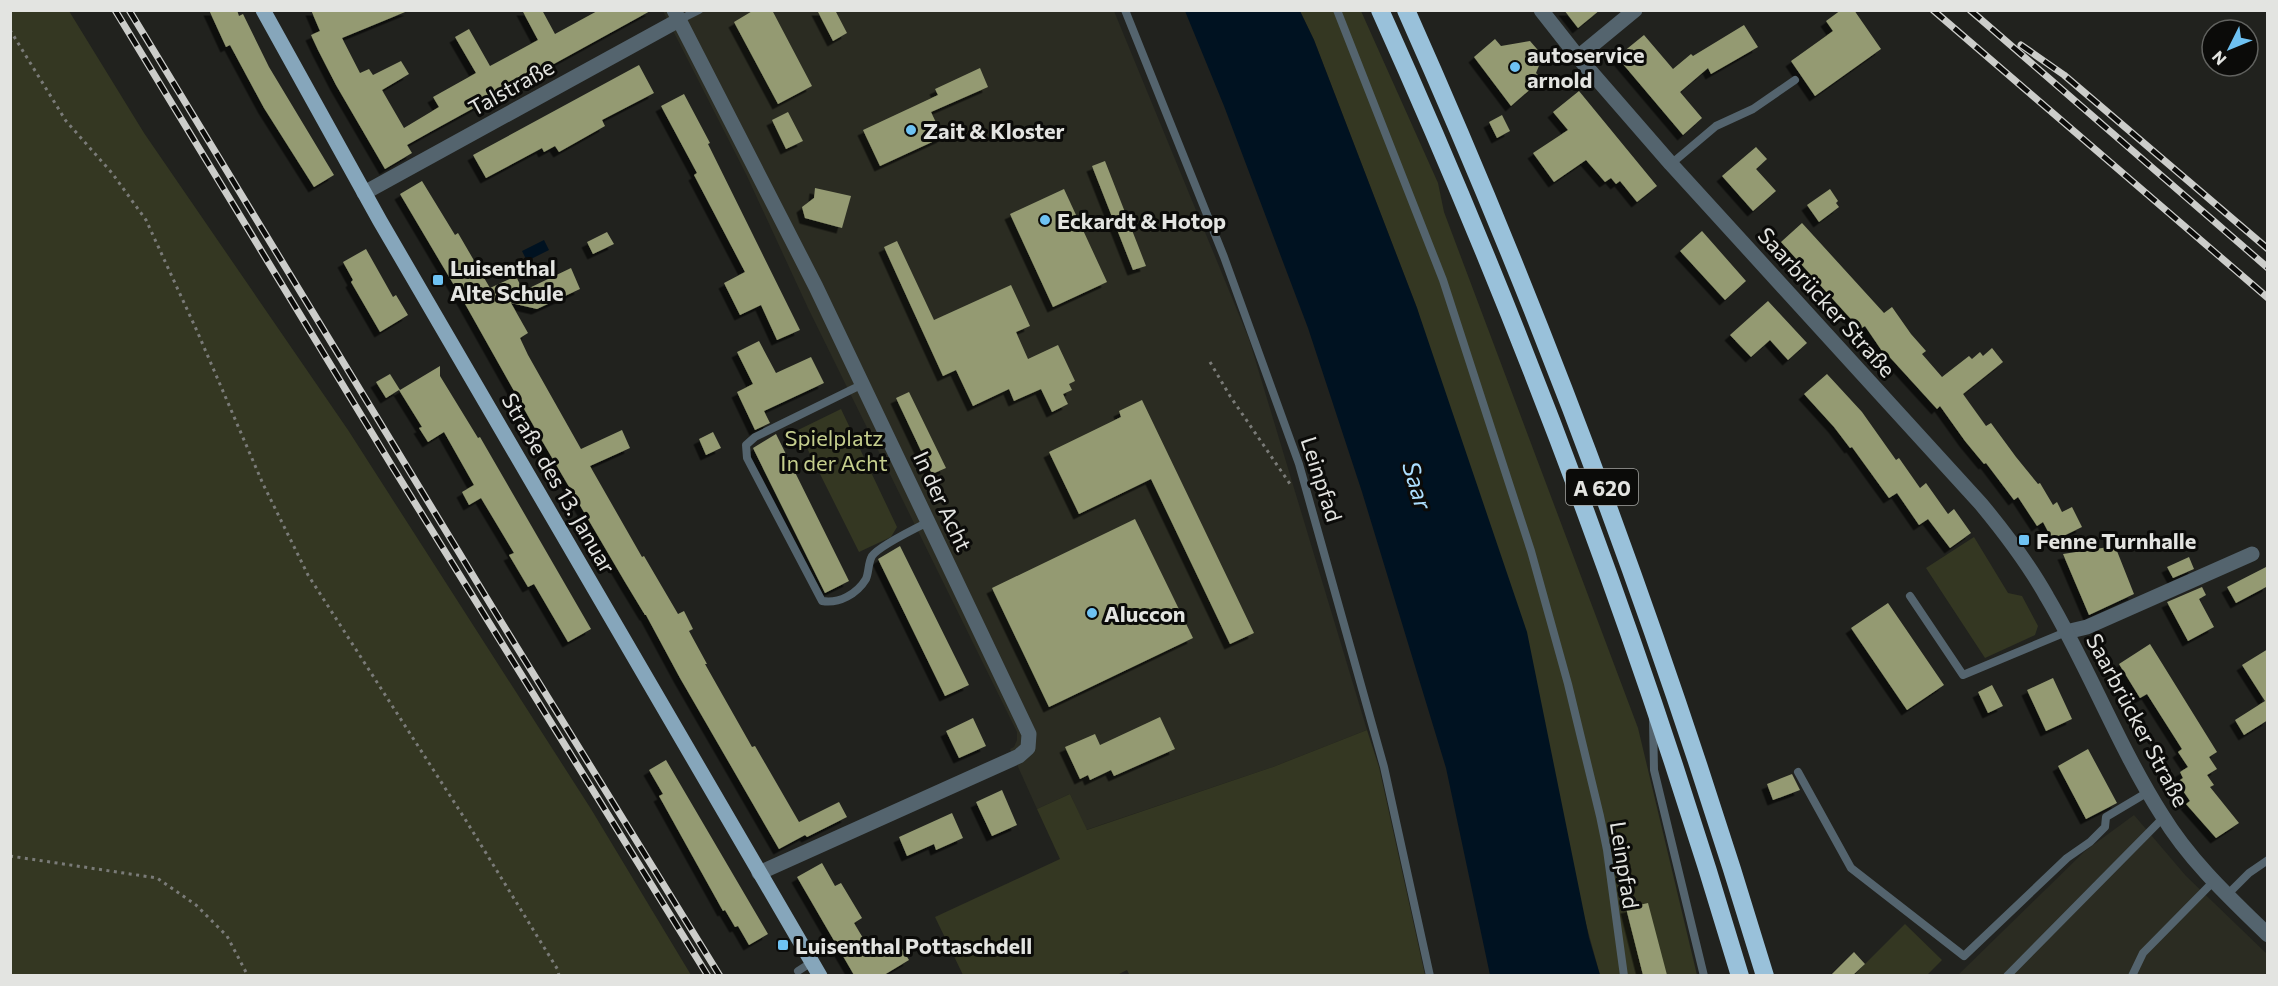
<svg xmlns="http://www.w3.org/2000/svg" width="2278" height="986" font-family="Commissioner,sans-serif">
<defs>
<filter id="shadow"><feDropShadow dx="-5.5" dy="5.5" stdDeviation="0" flood-color="#0009"/></filter>
</defs>
<rect width="100%" height="100%" fill="#21221e"/>
<path fill="#2b2c22" d="M663 11H1114L1249 339 1367 730 1273 767 1086 830 1070 794 1037 809 1010 749 1014 747 1017 740V732L808 308 746 174Z
M2134 815 2186 876 2267 954V975L1957 976 2085 851Z"/>
<path fill="#343722" d="M10 11H69L144 133 348 430 591 809 691 975H11Z
M1300 11H1361L1438 183 1444 212 1638 728 1697 975H1600L1417 308 1314 40Z
M841 409 897 527 891 537 859 552 798 430Z
M1974 537 2008 593 2022 596 2038 626 2035 635 1985 658 1926 568Z
M1367 730 1379 767 1425 975 1130 976 1127 970 1115 976 963 975 935 917 1060 859 1037 809 1070 794 1087 830 1273 767Z
M1905 924 1942 960 1927 975H1854Z"/>
<path fill="#001221" d="M1185 11H1300L1314 40 1417 308 1527 632 1589 938 1600 975H1490L1446 768 1362 492 1308 328 1224 106Z
M544 240 549 250 527 261 522 251Z"/>
<path fill="#949a72" filter="url(#shadow)" d="M209 10H237L239 16 243 14 269 67 334 175 314 187 264 108 230 45 226 47Z
M311 10H410L342 38 360 73 369 69 373 75 401 61 409 74 382 90 404 128 439 107 433 97 476 73 455 37 469 29 490 66 538 40 522 10H542L555 34 599 10H652L432 131 407 145 412 153 385 169 336 85 318 50 311 35 320 31Z
M754 10H772L812 86 778 104 734 22Z
M817 10H835L847 33 833 41Z
M1564 10H1600L1578 28Z
M1841 10H1854L1881 49 1815 96 1791 61 1833 31 1826 21Z
M1744 25 1758 47 1711 74 1708 68 1680 92 1702 118 1683 135 1617 57 1644 35 1673 69 1691 54 1693 56Z
M1495 39 1501 46 1530 41 1543 56 1536 73 1542 79 1511 106 1474 57Z
M639 65 654 93 602 120 605 126 559 152 555 146 544 152 542 148 486 178 473 155Z
M980 68 988 87 931 112 943 137 880 166 863 130 938 95 935 89Z
M1579 91 1657 186 1637 202 1620 181 1616 184 1611 178 1605 182 1586 160 1554 182 1533 153 1568 130 1553 112Z
M684 94 710 143 708 144 800 330 777 340 761 305 740 315 724 283 745 272 694 175 697 173 661 106Z
M788 112 803 141 786 149 772 120Z
M1502 115 1510 131 1497 138 1489 122Z
M1756 147 1767 159 1756 169 1776 191 1753 211 1722 176Z
M1105 161 1146 266 1133 270 1092 166Z
M422 181 455 235 458 233 490 288 516 276 523 291 571 268 580 289 537 309 511 303 528 333 520 338 528 355 581 449 622 430 630 448 590 466 642 557 644 556 678 614 684 611 693 629 689 631 707 664H705L752 747 755 746 799 822 839 802 847 817 807 837 805 835 779 849 680 678 646 615H645L625 582 541 439 464 302 400 194Z
M815 188 851 196 842 228 805 218 802 207 814 198Z
M1064 189 1107 282 1053 307 1010 214Z
M1830 189 1838 201 1836 203 1839 207 1819 222 1807 205Z
M1802 223 1884 313 1892 307 1911 334 1926 351 1922 354 1942 377 1969 356 1972 359 1980 352 1983 356 1992 348 2003 362 1963 394 1986 426 1991 423 2016 457 2038 484 2040 483 2053 505 2057 502 2062 512 2072 507 2082 527 2053 541 2043 522 2037 526 2018 497 2014 500 1986 463 1984 464 1965 441 1940 406 1937 409 1886 353 1884 354 1865 326 1860 329 1781 242Z
M1702 231 1746 281 1725 300 1680 251Z
M607 232 614 244 593 254 587 242Z
M897 241 934 320 1011 285 1030 326 1016 332 1028 359 1058 345 1075 381 1069 384 1072 390 1063 394 1068 404 1052 412 1041 389 1014 401 1009 389 973 406 956 370 943 376 910 304 884 247Z
M366 249 393 297 396 295 408 315 380 332 351 282 353 280 343 262Z
M1768 301 1807 343 1788 360 1770 340 1751 357 1730 335Z
M759 341 776 373 811 357 824 383 764 411 770 423 755 430 737 392 753 384 737 352Z
M440 366V376L478 438 480 437 591 629 568 642 534 584 528 587 509 555 514 553 481 498 469 505 462 492 474 485 444 432 428 442 419 428 422 427 399 390 386 398 376 382 390 374 400 390Z
M1827 374 1862 412 1896 460 1899 458 1920 488 1926 483 1948 514 1954 509 1971 533 1950 548 1928 519 1919 525 1897 493 1889 498 1852 447 1850 448 1834 427 1804 394Z
M909 392 946 468 932 474 896 398Z
M1142 400 1254 633 1230 644 1151 479 1079 514 1049 452 1121 417 1119 411Z
M713 432 721 448 706 455 699 439Z
M776 434 849 581 825 593 753 448Z
M1135 519 1193 638 1049 707 992 588Z
M900 546 969 685 945 696 878 559Z
M2115 546 2134 594 2089 615 2063 554Z
M2189 557 2194 569 2173 578 2167 567Z
M2268 566V586L2236 603 2227 587Z
M2202 587 2206 595 2199 599 2214 627 2188 641 2167 602Z
M1888 603 1944 685 1907 710 1851 628Z
M2150 644 2217 752 2209 757 2217 769 2207 775 2214 785 2210 787 2239 823 2216 838 2186 804 2190 801 2177 782 2183 778 2180 772 2188 767 2178 752 2182 749 2147 694 2140 698 2119 664Z
M2268 649V720L2244 735 2235 720 2265 701 2242 665Z
M2053 678 2072 719 2046 731 2027 690Z
M1992 685 2003 706 1988 713 1978 692Z
M1160 717 1175 749 1114 776 1111 770 1090 780 1088 775 1080 779 1065 747 1095 734 1100 745Z
M973 718 986 746 959 758 946 731Z
M2088 749 2117 803 2086 819 2058 766Z
M666 760 768 934 749 945 738 926 735 927 725 910 723 911 659 796 663 794 649 770Z
M1792 774 1800 790 1773 800 1767 784Z
M1002 790 1017 825 992 836 976 802Z
M952 813 963 838 936 850 934 844 907 856 899 837Z
M822 863 835 886 841 883 862 918 854 923 872 953 896 939 909 960 884 975H854L797 877Z
M1648 903 1667 975H1643L1626 908Z
M1854 952 1865 964 1853 975H1831Z"/>
<g fill="none" stroke-linecap="round" stroke-linejoin="round">
<path stroke="#7a7b78" stroke-width="3" stroke-dasharray="3 4.5" stroke-linecap="butt" d="M10 30 66 121 112 173 146 220 197 331 263 484 308 575 465 819 558 970 559 976
M1210 362 1230 396 1290 484
M10 856 157 878 196 905 227 936 248 976"/>
<path stroke="#54646e" stroke-width="8" d="M1125 10 1224 257 1299 464 1384 767 1430 976
M1337 10 1443 280 1531 551 1568 684 1600 816 1607 850 1624 976
M679 20 699 10
M1671 164 1716 126 1753 109 1795 80
M863 384 755 437 746 445 747 458 822 601C839 604 857 594 866 579 869 572 868 563 872 556 879 546 916 528 928 522
M1910 596 1963 675 2066 632
M1653 720 1654 770 1704 976
M1798 772 1851 868 1964 956 2067 858 2090 842 2105 827 2106 817 2148 792
M2227 895 2249 873 2268 860
M798 971 812 962
M2007 976 2163 818
M2132 976 2143 953 2213 882"/>
<path stroke="#54646e" stroke-width="15" d="M674 10 816 287 1029 734 1028 748 1019 756 759 873
M1578 57 1635 10
M364 193 679 20
M2066 632 2087 627 2252 554"/>
<path stroke="#54646e" stroke-width="15" d="M1541 10 1578 57 1671 164 1981 504C2005 533 2028 563 2047 597 2089 668 2118 746 2162 815 2190 861 2230 898 2268 935"/>
<path stroke="#86a6bb" stroke-width="15" d="M263 10 380 221 820 976"/>
<path stroke="#99c1da" stroke-width="18" d="M1380 10C1521 323 1642 646 1740 976
M1406 10C1547 326 1665 645 1765 976"/>
<g stroke="#cccdca" stroke-width="7">
<path id="rail" d="M115 10 392 466 708 976
M129 10 497 615 720 976
M1933 10 2268 298
M1970 10 2268 268
M2021 45 2064 75 2268 249"/>
</g>
<use href="#rail" stroke="#0b0b09" stroke-width="4.5" stroke-dasharray="14" stroke-linecap="butt"/>
</g>
<g fill="#6ec2f3" stroke="#0b0b09" stroke-width="2">
<circle cx="1515" cy="67" r="6"/>
<circle cx="911" cy="130" r="6"/>
<circle cx="1045" cy="220" r="6"/>
<rect x="432" y="274" width="12" height="12" rx="3"/>
<rect x="2018" y="534" width="12" height="12" rx="3"/>
<circle cx="1092" cy="613" r="6"/>
<rect x="777" y="939" width="12" height="12" rx="3"/>
</g>
<g text-anchor="middle" dominant-baseline="central" stroke-width="6" stroke-linejoin="round" paint-order="stroke">
<rect fill="#0b0b09" stroke="#a2a3a0" stroke-width="1.5" x="1566" y="469" width="72" height="36" rx="4.5"/>
<g font-size="21" font-weight="bold" fill="#e3e4e1">
<text x="1602" y="487">A 620</text>
</g>
<g font-size="22" font-weight="bold" fill="#e3e4e1" stroke="#0b0b09" text-anchor="start">
<text x="1527" y="54">autoservice<tspan x="1527" dy="25">arnold</tspan></text>
<text x="923" y="130">Zait &amp; Kloster</text>
<text x="1057" y="220">Eckardt &amp; Hotop</text>
<text x="450" y="267">Luisenthal<tspan x="450" dy="25">Alte Schule</tspan></text>
<text x="2036" y="540">Fenne Turnhalle</text>
<text x="1104" y="613">Aluccon</text>
<text x="795" y="945">Luisenthal Pottaschdell</text>
</g>
<g font-size="22" fill="#e3e4e1" stroke="#0b0b09">
<text transform="translate(511 87) rotate(-29)">Talstraße</text>
<text transform="translate(1827 302) rotate(48)">Saarbrücker Straße</text>
<text transform="translate(1322 479) rotate(72)">Leinpfad</text>
<text transform="translate(559 483) rotate(60)">Straße des 13. Januar</text>
<text transform="translate(943 501) rotate(65)">In der Acht</text>
<text transform="translate(2138 720) rotate(62)">Saarbrücker Straße</text>
<text transform="translate(1625 865) rotate(81)">Leinpfad</text>
</g>
<g font-size="22" fill="#c5ce8d" stroke="#0b0b09">
<text x="834" y="437">Spielplatz<tspan x="834" dy="25">In der Acht</tspan></text>
</g>
<g font-size="24" font-style="italic" fill="#acdefe" stroke="#0b0b09">
<text transform="translate(1418 485) rotate(73)">Saar</text>
</g>
</g>
<rect width="2278" height="986" fill="none" stroke="#e3e4e1" stroke-width="24"/>
<g transform="translate(2230 48) rotate(227)"><circle r="28" fill="#0b0b09" stroke="#61625f" stroke-width="1.5"/>
<path d="M0-4.5L10 22L0 15L-10 22Z" fill="#6ec2f3"/>
<text y="-9" font-size="16" font-weight="bold" text-anchor="middle" fill="#e3e4e1">N</text>
</g>
</svg>
